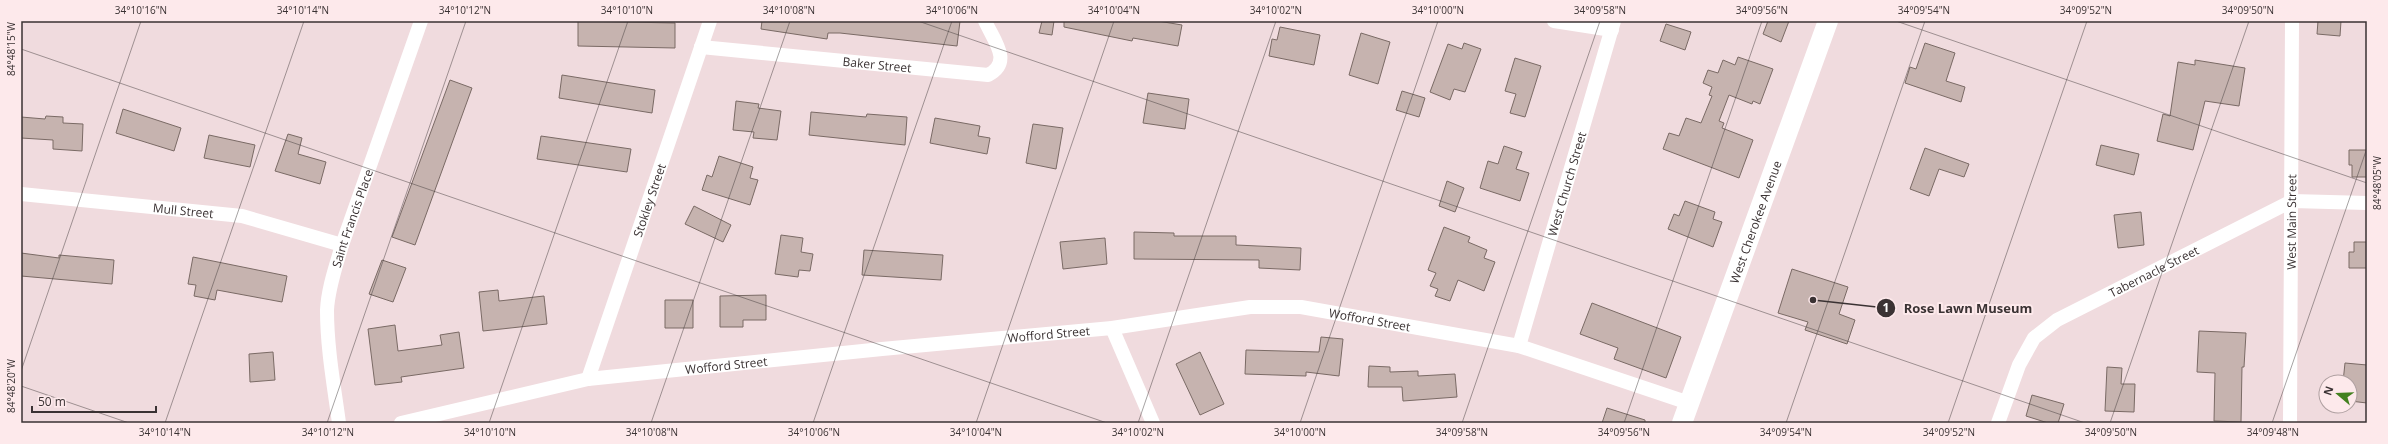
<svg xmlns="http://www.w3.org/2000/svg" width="2388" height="444" font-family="'Open Sans',sans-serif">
<rect width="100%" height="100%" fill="#f0dbde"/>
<path fill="#c6b3af" stroke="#7a6a65" d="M578 21 675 23V48L578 46Z
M762 21H960L957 46 840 33H828L827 39 761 29Z
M1042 21H1054L1052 35 1039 33Z
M1064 21H1158L1182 25 1178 46 1133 38 1132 41 1064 27Z
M1768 21H1789L1781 42 1763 34Z
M2318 21H2341L2340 36 2317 34Z
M1666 24 1691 32 1685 50 1660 41Z
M1280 27 1320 35 1314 65 1269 56 1272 39 1277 40Z
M1361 33 1390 42 1378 84 1349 75Z
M1464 43 1481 49 1465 92 1454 89 1450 100 1430 92 1448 44 1462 49Z
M1925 43 1955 53 1946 81 1965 87 1961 102 1905 83 1910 67 1916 69Z
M1738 57 1773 69 1760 104 1753 101 1752 104 1729 95 1719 121 1724 123 1722 128 1753 140 1739 178 1663 149 1669 133 1679 136 1686 118 1701 123 1712 96 1709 95 1712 87 1703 83 1708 70 1718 73 1723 60 1735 65Z
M1515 58 1541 66 1525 117 1510 113 1516 94 1505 91Z
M2195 60 2245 68 2239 106 2205 101 2193 150 2157 141 2163 114 2170 116 2178 62 2195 65Z
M562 75 655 90 652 113 559 98Z
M450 80 472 88 415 245 392 237Z
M1402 91 1425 98 1419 117 1396 110Z
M1148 93 1189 99 1185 129 1143 123Z
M736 101 759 104 758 108 781 111 777 140 753 138 754 132 733 130Z
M123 109 181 128 174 151 116 133Z
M811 112 866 117 867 114 907 117 905 145 809 135Z
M46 116 63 117V123L83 124 82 151 53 149V140L21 138V117L45 119Z
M935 118 980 126 978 136 990 138 987 154 930 143Z
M1033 124 1063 128 1056 169 1026 163Z
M288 134 302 138 298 154 326 162 320 184 275 171Z
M209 135 255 145 250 167 204 158Z
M541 136 631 149 627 172 537 159Z
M2101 145 2139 154 2134 175 2096 165Z
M1504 146 1522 152 1516 169 1529 173 1520 201 1480 188 1488 161 1498 164Z
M1925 148 1969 164 1964 177 1939 169 1929 196 1910 189Z
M2349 150H2367V177H2352V165H2349Z
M719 156 753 167 750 178 758 180 750 205 702 190 707 175 712 177Z
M1447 181 1464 188 1455 212 1439 206Z
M1685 201 1715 212 1713 219 1722 222 1713 247 1668 229 1674 214 1679 216Z
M694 206 731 225 723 242 685 224Z
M2141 212 2144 245 2118 248 2114 215Z
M1444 227 1470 237 1468 242 1487 250 1484 258 1495 262 1484 291 1458 280 1450 301 1435 296 1438 289 1430 286 1436 273 1428 270Z
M1134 232 1174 233V236H1236V245L1301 248 1300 270 1259 268V260L1134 259Z
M781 235 803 238 801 252 813 254 810 271 799 270 798 277 775 274Z
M1105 238 1107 264 1063 269 1060 242Z
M2354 242H2367V268H2349V252H2354Z
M864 250 943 255 941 280 862 275Z
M21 253 59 258V255L114 260 112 284 21 276Z
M193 257 287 276 282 302 217 290 215 300 194 296 196 285 188 284Z
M382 260 406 268 393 302 369 294Z
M1792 269 1848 287 1839 314 1855 320 1847 344 1805 330 1808 322 1778 313Z
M498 290 499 301 544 296 547 324 483 331 479 292Z
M766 295V320H743V327H720V296Z
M665 300H693V328H665Z
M1592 303 1681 337 1666 378 1614 359 1618 348 1580 334Z
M395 325 398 351 442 345 440 335 459 332 464 368 401 377 402 382 375 385 368 329Z
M2199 331 2246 333 2244 367H2242L2241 422 2214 421 2215 373 2197 372Z
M1321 337 1343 339 1339 376 1306 372V376L1245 374 1246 350 1319 352Z
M273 352 275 380 250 382 249 354Z
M1200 352 1224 404 1200 415 1176 364Z
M2345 363 2367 365V403L2350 401V382H2343Z
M1369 366 1390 367V372L1418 371V376L1455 374 1457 397 1403 401 1402 387H1368Z
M2107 367 2122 368 2121 384H2135L2134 412 2105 411Z
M2032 395 2064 404 2058 423H2048L2026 416Z
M1607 408 1645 420V423H1602Z"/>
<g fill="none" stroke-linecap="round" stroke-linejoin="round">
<g stroke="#fff" stroke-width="14">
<path d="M1554 21 1612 30"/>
<path id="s1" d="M701 47 988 75C1013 62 994 41 985 21"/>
<path id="s2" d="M21 194 242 216 342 245"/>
<path d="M1112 328 1153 423"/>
<path id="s3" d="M1519 346 1614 21"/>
<path id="s4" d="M588 379 710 21"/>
<path id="s5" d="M339 423C334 386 327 348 327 310 328 288 336 266 342 245L421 21"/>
<path id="s6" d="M401 423 588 379 882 349 1112 328 1250 307H1301L1519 346 1689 403"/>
<path id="s7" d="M1998 423 2019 365 2034 338 2057 320 2292 201 2367 203"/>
<path id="s8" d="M2290 423 2292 21"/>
</g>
<path stroke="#fff" stroke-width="20" id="s9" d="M1682 423 1828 21"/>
</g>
<path fill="none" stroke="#3a3233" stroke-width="1" stroke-opacity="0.45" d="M918 21 2085 423M1896 21 2367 183M21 49 1107 423M21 371 141 21M21 386 129 423M165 423 304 21M327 423 466 21M489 423 628 21M651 423 790 21M813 423 952 21M976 423 1114 21M1138 423 1276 21M1300 423 1438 21M1462 423 1600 21M1624 423 1762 21M1786 423 1925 21M1948 423 2087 21M2110 423 2249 21M2272 423 2367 148"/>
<g text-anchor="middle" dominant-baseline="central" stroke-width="4" stroke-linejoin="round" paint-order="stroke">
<g font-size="12" fill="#3a3233" stroke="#fde9eb">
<text stroke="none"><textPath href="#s1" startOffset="177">Baker Street</textPath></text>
<text stroke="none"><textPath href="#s3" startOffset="169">West Church Street</textPath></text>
<text stroke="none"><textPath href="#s4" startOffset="189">Stokley Street</textPath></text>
<text stroke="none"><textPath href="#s2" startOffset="163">Mull Street</textPath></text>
<text stroke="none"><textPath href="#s5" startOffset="209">Saint Francis Place</textPath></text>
<text stroke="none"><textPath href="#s9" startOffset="214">West Cherokee Avenue</textPath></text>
<text stroke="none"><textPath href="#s8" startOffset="201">West Main Street</textPath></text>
<text stroke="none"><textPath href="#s7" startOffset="230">Tabernacle Street</textPath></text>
<text stroke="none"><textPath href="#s6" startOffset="979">Wofford Street</textPath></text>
<text stroke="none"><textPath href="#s6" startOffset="655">Wofford Street</textPath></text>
<text stroke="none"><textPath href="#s6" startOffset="331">Wofford Street</textPath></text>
</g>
</g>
<path fill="none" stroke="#3a3233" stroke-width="1.5" d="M1813 300L1886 308"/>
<g fill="#3a3233" stroke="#fde9eb" stroke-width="1.5">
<circle cx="1813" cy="300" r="4"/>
<circle cx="1886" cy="308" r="10"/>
</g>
<g font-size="12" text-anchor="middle" font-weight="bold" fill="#fff">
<text x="1886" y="312">1</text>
</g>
<g font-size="13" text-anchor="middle" font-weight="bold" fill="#3a3233" stroke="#fde9eb" stroke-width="4" stroke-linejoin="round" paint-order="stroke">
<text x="1968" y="313">Rose Lawn Museum</text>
</g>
<rect width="2388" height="444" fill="none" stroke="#fde9eb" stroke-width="44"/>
<g transform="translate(2338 394) rotate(289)"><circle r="19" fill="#fde9eb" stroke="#afa0a1"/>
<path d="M0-3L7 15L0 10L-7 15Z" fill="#43811f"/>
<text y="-6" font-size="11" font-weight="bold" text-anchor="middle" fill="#3a3233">N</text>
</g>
<path d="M32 406v6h124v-6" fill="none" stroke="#3a3233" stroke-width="2"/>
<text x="38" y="406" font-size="12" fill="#3a3233" stroke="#fde9eb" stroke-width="3" paint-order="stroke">50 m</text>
<rect x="22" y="22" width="2344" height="400" fill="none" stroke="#3a3233" stroke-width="1.5"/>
<g font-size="10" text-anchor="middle" fill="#3a3233">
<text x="141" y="14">34°10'16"N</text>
<text x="303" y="14">34°10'14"N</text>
<text x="465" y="14">34°10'12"N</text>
<text x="627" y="14">34°10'10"N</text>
<text x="789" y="14">34°10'08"N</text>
<text x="952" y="14">34°10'06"N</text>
<text x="1114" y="14">34°10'04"N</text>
<text x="1276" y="14">34°10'02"N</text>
<text x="1438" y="14">34°10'00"N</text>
<text x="1600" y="14">34°09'58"N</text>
<text x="1762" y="14">34°09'56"N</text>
<text x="1924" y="14">34°09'54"N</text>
<text x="2086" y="14">34°09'52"N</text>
<text x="2248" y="14">34°09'50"N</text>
<text transform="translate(11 49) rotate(-90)" y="4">84°48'15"W</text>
<text transform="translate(2377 183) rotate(-90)" y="4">84°48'05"W</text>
<text transform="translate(11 386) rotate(-90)" y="4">84°48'20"W</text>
<text x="165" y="436">34°10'14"N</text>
<text x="328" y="436">34°10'12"N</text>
<text x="490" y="436">34°10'10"N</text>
<text x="652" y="436">34°10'08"N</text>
<text x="814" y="436">34°10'06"N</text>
<text x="976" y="436">34°10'04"N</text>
<text x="1138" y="436">34°10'02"N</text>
<text x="1300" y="436">34°10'00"N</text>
<text x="1462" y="436">34°09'58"N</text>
<text x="1624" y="436">34°09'56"N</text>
<text x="1786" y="436">34°09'54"N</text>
<text x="1949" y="436">34°09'52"N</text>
<text x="2111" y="436">34°09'50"N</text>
<text x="2273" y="436">34°09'48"N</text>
</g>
</svg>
